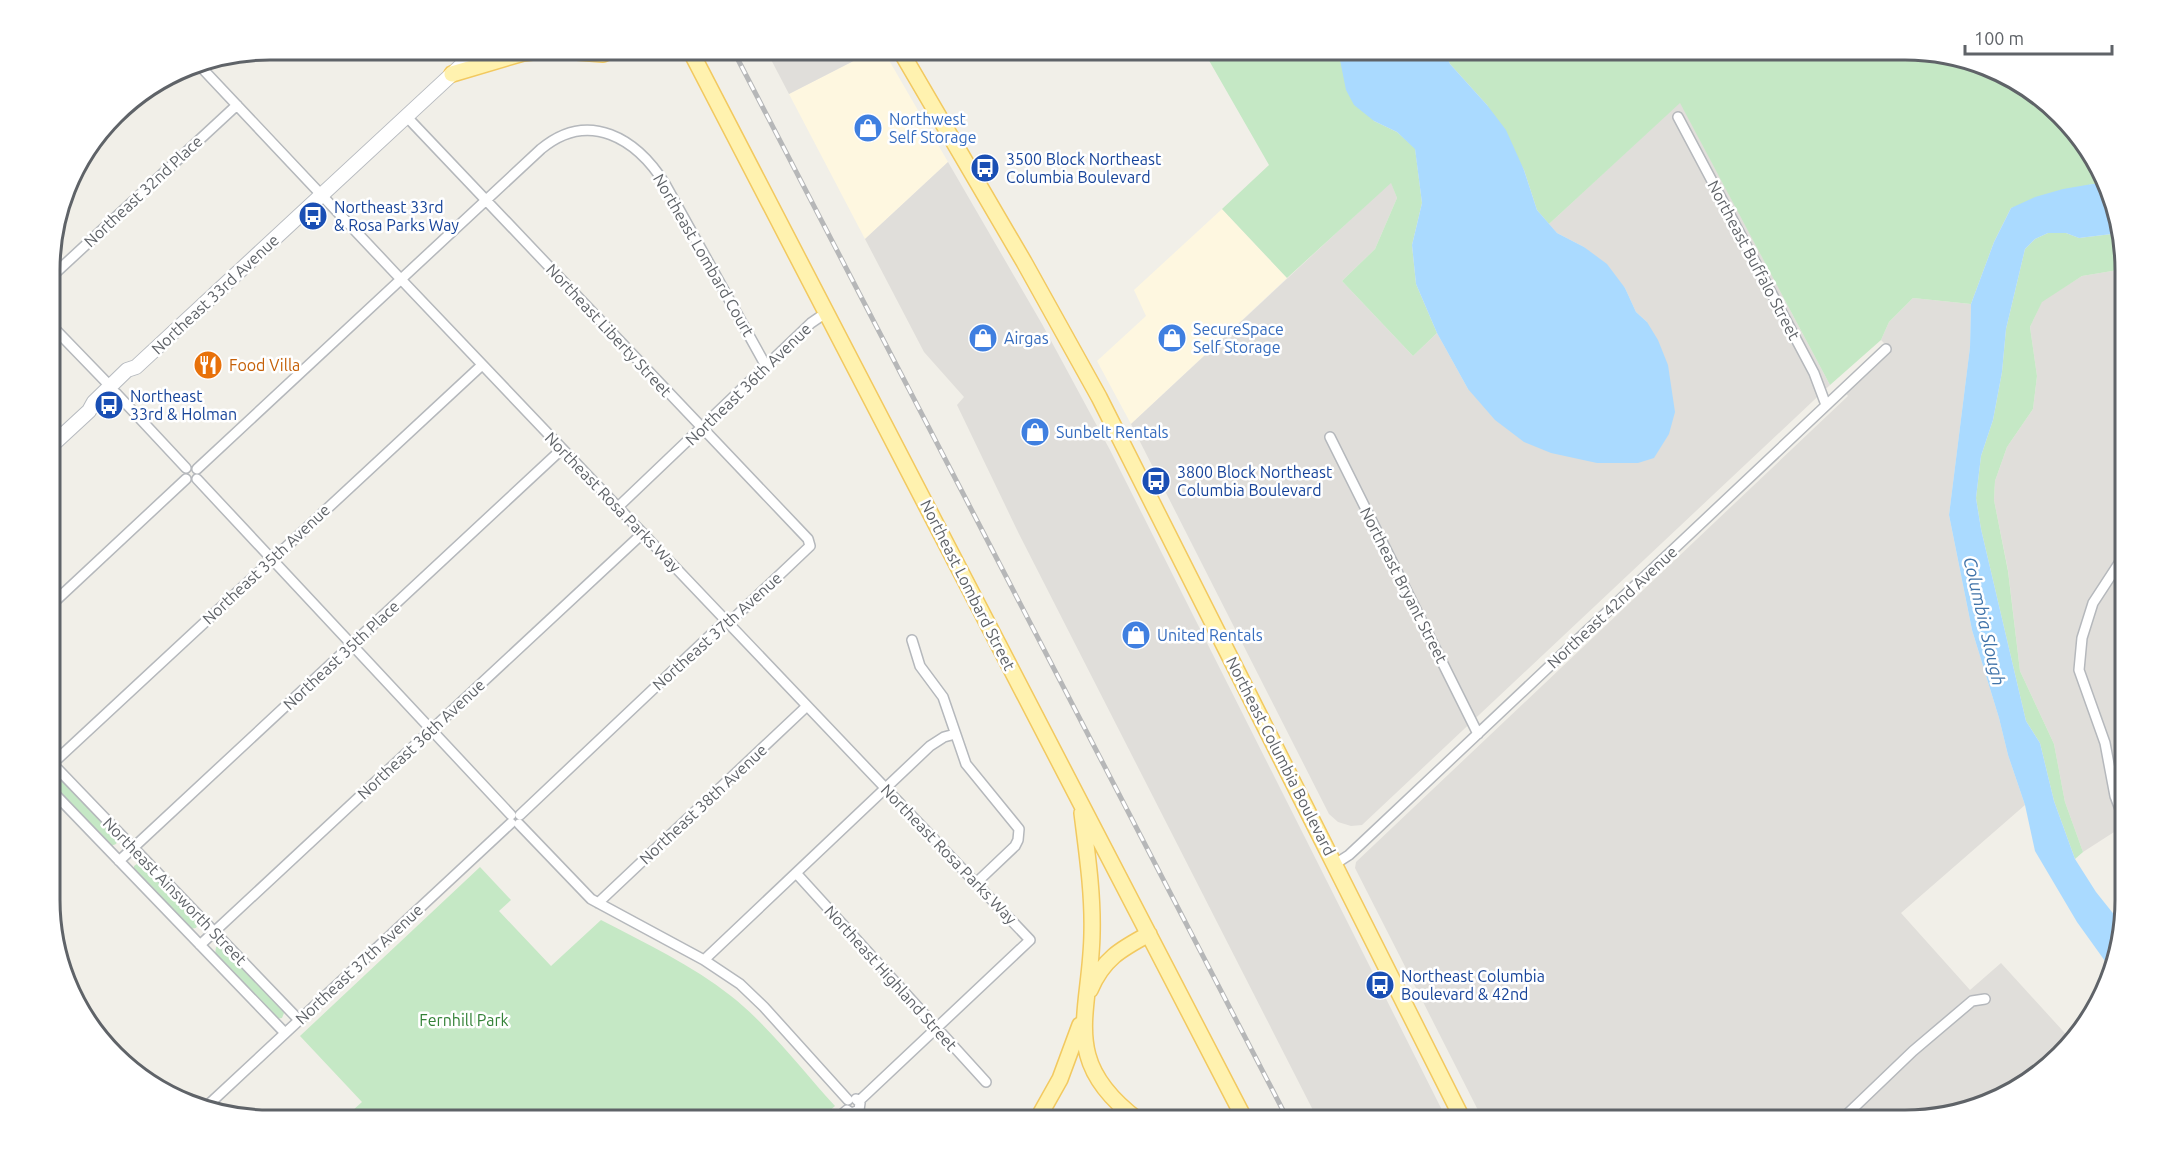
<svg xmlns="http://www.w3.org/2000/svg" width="2175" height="1170" font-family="Ubuntu,sans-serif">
<rect width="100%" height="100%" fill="#f1efe8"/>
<path fill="#fef7e0" d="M875 50H883L948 162 865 239 789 94Z
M1222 209 1287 278 1131 424 1097 361 1146 316 1134 290Z"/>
<path fill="#e0deda" d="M766 50H875L789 94Z
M1680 102 1830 385 1362 825 1351 826 1338 822 1329 814 1131 424 1391 182 1397 198 1375 249 1342 281 1413 356 1437 333 1468 389 1647 322 1636 312 1625 288 1584 247 1557 233 1549 224Z
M948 162 1042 324 1110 450 1447 1120H1318L1019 534 957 405 964 397 924 352 865 239Z
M2124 269 2125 825 2083 852 2065 802 2054 744 2020 671 2008 570 1994 500 1995 481 2007 447 2033 409 2037 376 2030 327 2042 301 2082 276Z
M1913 298 1971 304 1970 347 1949 515 1972 630 1999 718 2008 755 2025 805 1901 913 1970 990 2001 963 2073 1042 2027 1084 1976 1109 1919 1120H1483L1355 868 1356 862 1848 396 1842 389 1887 346 1881 340 1889 322Z"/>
<path fill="#c5e8c5" d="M1203 50H1338L1337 53 1374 121 1397 132 1415 148 1422 203 1412 245 1416 284 1437 333 1413 356 1342 281 1375 249 1397 198 1391 183 1287 278 1222 209 1269 165Z
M1444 50H1905L1967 69 2005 74 2088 147 2102 184H2092L2011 208 1994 242 1971 304 1913 298 1889 322 1881 340 1830 385 1680 103 1549 224 1537 210 1524 170 1487 105 1450 64Z
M2048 233H2066L2079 238 2120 233 2124 242V269L2082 276 2042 302 2030 327 2037 376 2033 409 2007 447 1995 481 1994 500 2008 571 2020 671 2054 744 2065 802 2083 852 2075 859 2054 801 2040 743 2026 721 1981 529 1976 498 1981 456 1993 420 2002 372 2006 329 2025 249 2035 239Z
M59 777 119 838 116 844 111 846 54 786V780Z
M140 862 143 863 199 921 196 928 189 929 134 871V866Z
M480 867 511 900 499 911 551 966 601 920C645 943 692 965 731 996 768 1025 803 1071 835 1106L819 1120H342L362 1102 300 1036Z
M219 946 223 947 282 1009 284 1013 282 1018 276 1019 215 955 216 947Z"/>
<path fill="#aadaff" d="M1338 50H1444L1450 64 1487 105 1506 130 1524 170 1537 210 1557 233 1584 247 1607 264 1625 288 1636 312 1647 322 1658 340 1668 365 1675 412 1669 434 1654 458 1638 463H1597L1551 453 1524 442 1495 420 1468 389 1437 333 1416 284 1412 245 1422 203 1415 149 1397 132 1374 121 1354 105 1346 90Z
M1925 54 2003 72 2005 74C1977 71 1950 67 1925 54Z
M2092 184H2102L2120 233 2079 238 2066 233H2048L2035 239 2025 249 2006 329 2002 372 1993 420 1981 456 1976 498 1981 529 2026 721 2040 743 2054 801 2075 859 2096 892 2120 922 2110 968 2077 922 2035 851 2025 805 2008 755 1999 718 1972 630 1949 515 1970 347 1971 304 1994 242 2011 208 2035 197 2063 189Z"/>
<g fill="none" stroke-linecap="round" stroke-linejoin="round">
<g stroke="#b5b8bc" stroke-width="12">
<path id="minor" d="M198 64 395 273 1030 940 859 1101
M406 116 808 539 810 546 735 617 720 626 520 815
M1678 117 1814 373 1826 405
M50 278 237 105
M50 324 110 386
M116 393 186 468
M1330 437 1478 734
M197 469 541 149C589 109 637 139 665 184L766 366
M197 479 511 815
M618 507 811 323 827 312
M2125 554 2093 603 2082 638 2079 670 2105 743 2115 796 2125 822
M51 605 186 479
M912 640 920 666 943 697 966 764 1019 829 1018 840 1015 846 976 883
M51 762 299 1020
M51 765 482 365
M51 790 285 1033
M519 824 591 899 704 960 740 984 764 1007 848 1100
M119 861 562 449
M1335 864 1349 855 1364 841 1886 349
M796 873 986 1082
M598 903 807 706
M200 945 643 533
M704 960 930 746 944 737 955 734
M207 1106 511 823
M847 1110 852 1113 859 1110 860 1103 856 1099
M835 1120 847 1110
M1841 1120 1913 1051 1972 1001 1985 999"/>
</g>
<g stroke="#b6babf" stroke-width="16">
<path id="secondary" d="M50 447 89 411 94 402 127 370 136 367 478 50"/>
</g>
<g stroke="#f2c960" stroke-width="18">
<path id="primary" d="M690 50 1245 1120
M900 50 1024 262 1099 397 1463 1120
M452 74 523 53 551 50 603 54 612 50H621
M1082 813C1087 853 1093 893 1092 933 1091 1014 1058 1060 1138 1120
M1090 990C1103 959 1121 949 1149 934
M1037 1120 1060 1079 1080 1025"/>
</g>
<use href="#minor" stroke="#fff" stroke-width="9"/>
<use href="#secondary" stroke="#fff" stroke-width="14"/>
<use href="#primary" stroke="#fff2af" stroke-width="15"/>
<g stroke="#b6b7b8" stroke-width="5">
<path id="rail" d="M733 50 1288 1120"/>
</g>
<use href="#rail" stroke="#fff" stroke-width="3" stroke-dasharray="9" stroke-linecap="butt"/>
</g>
<defs>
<g id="shop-disc" transform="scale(1.5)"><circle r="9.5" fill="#3f7fe0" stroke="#fff"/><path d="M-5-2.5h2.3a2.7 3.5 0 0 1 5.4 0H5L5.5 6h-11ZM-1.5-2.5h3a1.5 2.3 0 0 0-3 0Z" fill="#fff"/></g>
<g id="bus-disc" transform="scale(1.5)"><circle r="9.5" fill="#1a4fb4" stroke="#fff"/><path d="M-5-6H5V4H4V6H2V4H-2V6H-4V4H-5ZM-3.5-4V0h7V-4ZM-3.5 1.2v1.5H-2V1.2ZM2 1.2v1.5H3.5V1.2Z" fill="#fff"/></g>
<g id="restaurant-disc" transform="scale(1.5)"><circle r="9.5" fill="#e8710a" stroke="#fff"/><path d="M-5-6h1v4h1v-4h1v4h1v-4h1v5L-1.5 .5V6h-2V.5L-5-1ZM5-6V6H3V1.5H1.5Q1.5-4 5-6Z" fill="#fff"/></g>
</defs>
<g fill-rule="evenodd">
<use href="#shop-disc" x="868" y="128"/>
<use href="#bus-disc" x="985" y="168"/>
<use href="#bus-disc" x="313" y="216"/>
<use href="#shop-disc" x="983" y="338"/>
<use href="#shop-disc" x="1172" y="338"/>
<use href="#restaurant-disc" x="208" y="365"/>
<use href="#bus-disc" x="109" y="405"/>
<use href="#shop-disc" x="1035" y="432"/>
<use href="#bus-disc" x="1156" y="481"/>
<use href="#shop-disc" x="1136" y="635"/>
<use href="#bus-disc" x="1380" y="985"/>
</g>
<g text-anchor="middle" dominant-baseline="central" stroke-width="5" stroke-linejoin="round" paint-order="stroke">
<g font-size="16" fill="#366cbe" stroke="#fff" text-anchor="start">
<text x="889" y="119">Northwest<tspan x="889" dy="18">Self Storage</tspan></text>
<text x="1193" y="329">SecureSpace<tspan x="1193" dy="18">Self Storage</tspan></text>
<text x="1004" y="338">Airgas</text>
<text x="1056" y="432">Sunbelt Rentals</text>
<text x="1157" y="635">United Rentals</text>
</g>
<g font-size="16" fill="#164399" stroke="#fff" text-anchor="start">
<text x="1006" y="159">3500 Block Northeast<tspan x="1006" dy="18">Columbia Boulevard</tspan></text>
<text x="334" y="207">Northeast 33rd<tspan x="334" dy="18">&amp; Rosa Parks Way</tspan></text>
<text x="130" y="396">Northeast<tspan x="130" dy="18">33rd &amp; Holman</tspan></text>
<text x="1177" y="472">3800 Block Northeast<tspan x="1177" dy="18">Columbia Boulevard</tspan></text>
<text x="1401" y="976">Northeast Columbia<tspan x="1401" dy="18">Boulevard &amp; 42nd</tspan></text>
</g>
<g font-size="16" fill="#5f6368" stroke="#fff">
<text transform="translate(143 191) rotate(-43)">Northeast 32nd Place</text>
<text transform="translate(704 255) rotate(60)">Northeast Lombard Court</text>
<text transform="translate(1754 260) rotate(62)">Northeast Buffalo Street</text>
<text transform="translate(215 294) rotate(-43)">Northeast 33rd Avenue</text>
<text transform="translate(609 330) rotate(47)">Northeast Liberty Street</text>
<text transform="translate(748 384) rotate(-44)">Northeast 36th Avenue</text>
<text transform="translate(613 502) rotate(46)">Northeast Rosa Parks Way</text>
<text transform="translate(266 564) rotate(-43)">Northeast 35th Avenue</text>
<text transform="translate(968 585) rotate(63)">Northeast Lombard Street</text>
<text transform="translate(1404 585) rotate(63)">Northeast Bryant Street</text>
<text transform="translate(1612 607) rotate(-43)">Northeast 42nd Avenue</text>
<text transform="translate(717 631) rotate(-42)">Northeast 37th Avenue</text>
<text transform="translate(341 655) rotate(-43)">Northeast 35th Place</text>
<text transform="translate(421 739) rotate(-43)">Northeast 36th Avenue</text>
<text transform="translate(1281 756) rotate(63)">Northeast Columbia Boulevard</text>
<text transform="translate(703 804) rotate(-43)">Northeast 38th Avenue</text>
<text transform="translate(949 854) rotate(46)">Northeast Rosa Parks Way</text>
<text transform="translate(175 891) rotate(46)">Northeast Ainsworth Street</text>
<text transform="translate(359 964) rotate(-43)">Northeast 37th Avenue</text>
<text transform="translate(891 978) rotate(48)">Northeast Highland Street</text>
</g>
<g font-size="16" fill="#c56008" stroke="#fff" text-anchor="start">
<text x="229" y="365">Food Villa</text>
</g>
<g font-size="16" fill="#348238" stroke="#fff">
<text x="464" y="1020">Fernhill Park</text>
</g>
<g font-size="18" font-style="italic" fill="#4174aa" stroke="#fff">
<text transform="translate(1985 621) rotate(77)">Columbia Slough</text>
</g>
</g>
<path d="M0 0H2175V1170H0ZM270 60H1905A210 210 0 0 1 2115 270V900A210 210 0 0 1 1905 1110H270A210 210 0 0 1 60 900V270A210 210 0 0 1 270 60Z" fill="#fff" fill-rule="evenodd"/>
<path fill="none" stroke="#5f6368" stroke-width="3" d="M270 60H1905A210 210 0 0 1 2115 270V900A210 210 0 0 1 1905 1110H270A210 210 0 0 1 60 900V270A210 210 0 0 1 270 60Z"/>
<path d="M1965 45v9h147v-9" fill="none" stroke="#5f6368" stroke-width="3"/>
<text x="1974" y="45" font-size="18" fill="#5f6368" stroke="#ffffff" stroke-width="4.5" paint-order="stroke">100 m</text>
</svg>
